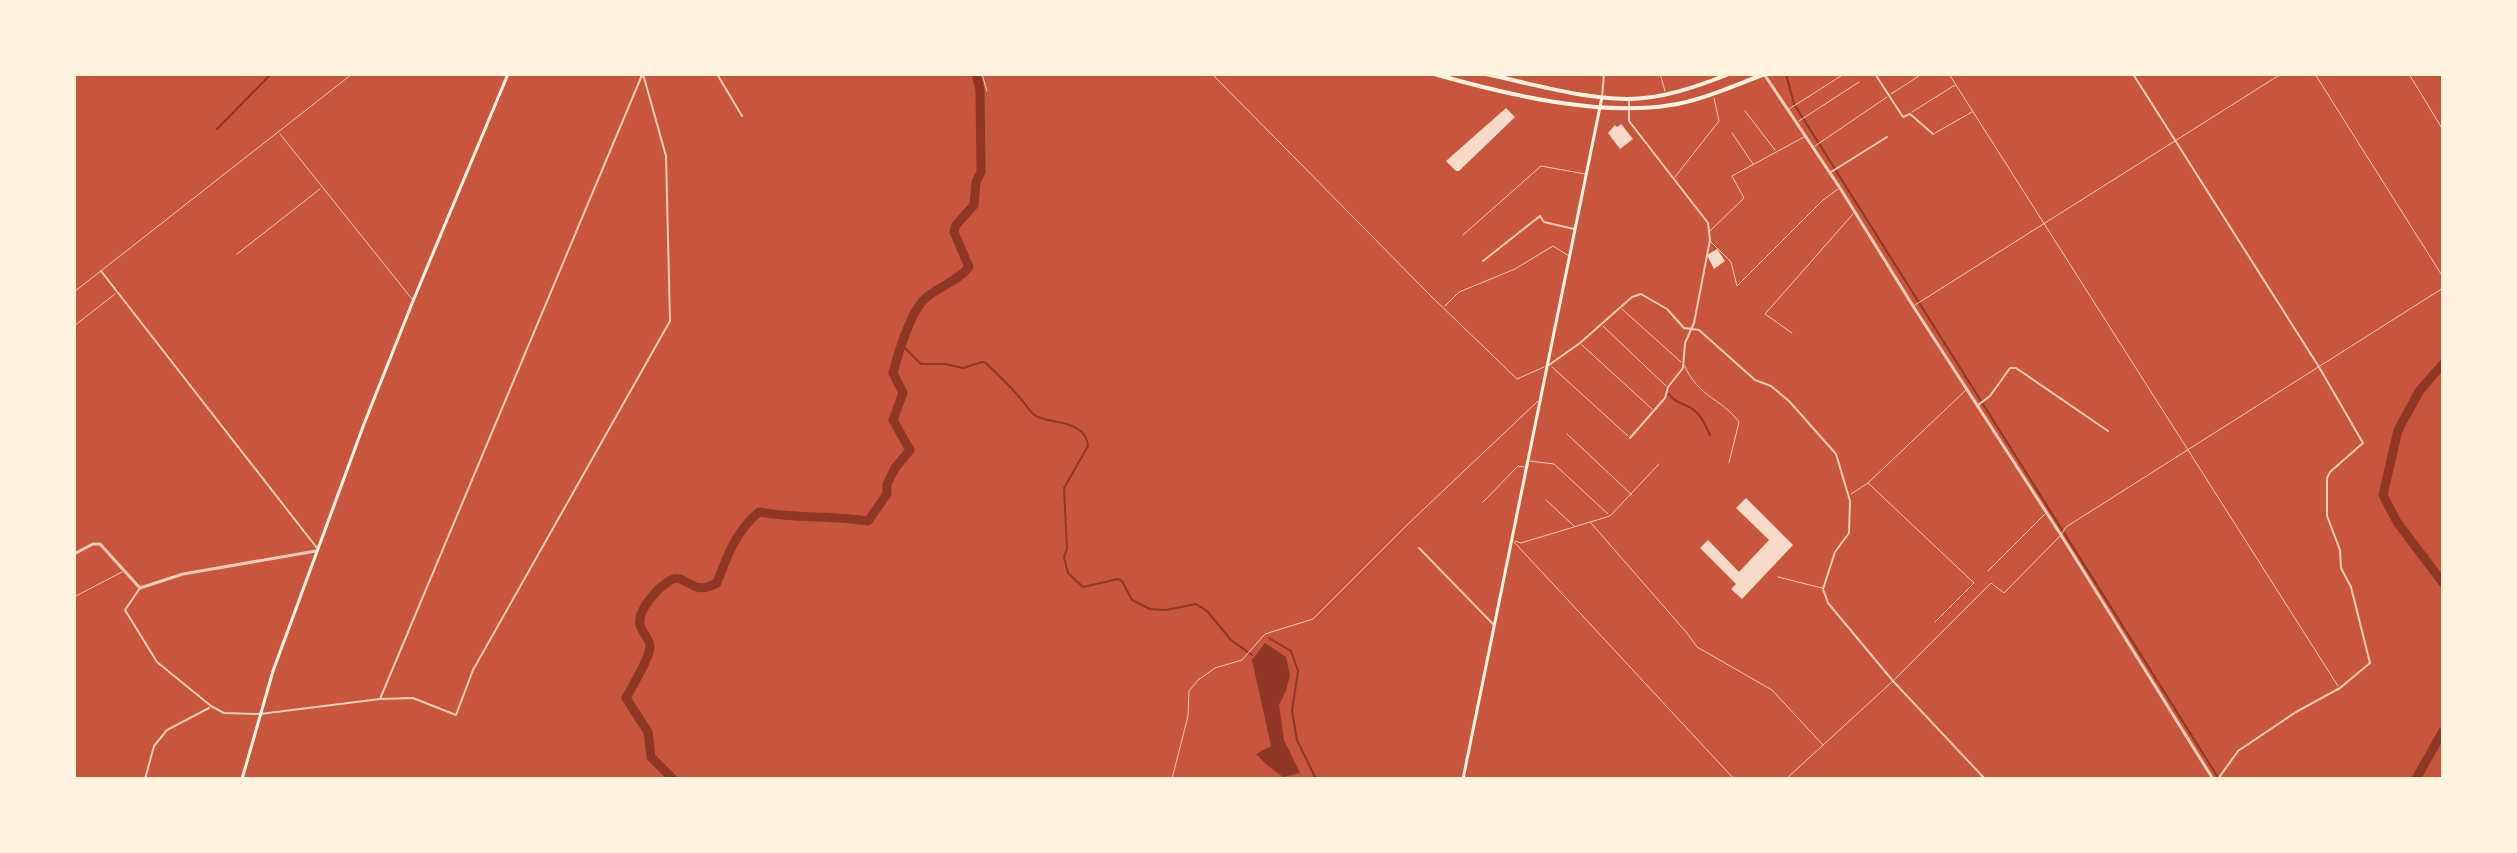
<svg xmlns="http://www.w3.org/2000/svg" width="2517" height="853" font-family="Signika,sans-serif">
<rect width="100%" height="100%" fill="#c8553d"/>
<path fill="#8f3625" d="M1265 643 1286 657 1290 675 1286 691 1279 705 1284 740 1300 773 1283 777 1267 765 1256 754 1271 746 1252 660Z"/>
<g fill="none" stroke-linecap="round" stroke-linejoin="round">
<path stroke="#8f3625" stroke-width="2" d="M1786 74 1794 104 2219 779
M217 129 271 74
M902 345 921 364H945L963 368 982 362 986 363C1000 377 1013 388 1025 404 1029 409 1032 415 1038 417 1055 424 1086 421 1088 446L1064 488 1067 549 1064 557 1068 573 1083 587 1118 579 1122 581 1132 600 1150 609 1166 610 1196 604 1207 611 1231 640 1252 655
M1669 394C1674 402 1682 403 1691 408 1701 414 1705 425 1710 435
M1269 638 1291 651 1298 671 1292 711 1297 740 1316 779"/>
<path stroke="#8f3625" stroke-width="9" d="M2443 364 2420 390 2398 430 2383 495 2397 522 2443 583
M673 779 651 757 648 732 626 698C632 686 649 660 650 647 650 638 642 633 640 625 637 609 659 587 671 580 686 572 691 598 717 583 727 556 736 531 759 512 795 519 831 515 868 521L887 494V484L895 468 910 450 893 420 903 393 893 373C898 354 911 309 927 297 940 286 958 281 969 267L954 232 956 225 974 205 976 182 981 172 980 90 976 74
M2416 779 2443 731"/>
</g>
<path fill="#f7dbc8" d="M1506 108 1515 117 1459 171H1456L1446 161Z
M1621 124 1633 139 1620 149 1608 133 1615 125 1617 127Z
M1717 249 1725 261 1714 269 1707 255Z
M1746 498 1793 545 1742 599 1731 589 1736 584 1700 548 1708 540 1739 572 1769 540 1736 508Z"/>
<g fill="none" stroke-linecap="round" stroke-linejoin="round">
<path stroke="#f1ccb7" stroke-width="1" d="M982 74 987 91
M1212 74 1432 297 1517 379 1544 367
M1660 74 1665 91
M1949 74 2338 686
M2315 74 2443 277
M2409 74 2443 130
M1891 94 1922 74
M1789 109 1844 74
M1745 111 1775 150
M1912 112 1955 85
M1799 121 1859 82
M1732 133 1753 164
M1935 133 1972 112
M280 134 412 299
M1815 146 1887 97
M1675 177 1719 121 1714 98
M1710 231 1744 198 1732 176 1804 137
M1463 235 1541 166 1585 174
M1711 242 1731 262 1737 286 1823 200 1838 189
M237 254 320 189
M74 292 352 74
M1915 305 2281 74
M1445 306 1459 292 1515 269 1553 246 1569 256
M1622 309 1681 362
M74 326 115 294
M1603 326 1666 386
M1792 333 1765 314 1853 214
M1582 345 1652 409
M1684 365C1700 399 1720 397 1739 422L1729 463
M1552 367 1628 436
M1567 434 1632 495
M1529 461 1554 464 1608 514
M1868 483 1974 583 1935 622
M1851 494 1868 483 1966 390
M1546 500 1574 526
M1483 502 1518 466 1524 467
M1591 523 1687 633 1697 647 1772 690 1823 745
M1515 541 1521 543 1610 516 1659 464
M1514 542 1734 779
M1988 571 2045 514
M1778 577 1822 588
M74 597 122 572
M1172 779 1188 716 1189 691 1198 680 1215 668 1242 660 1265 634 1313 619 1408 524 1538 401
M1786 779 1893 681 1991 583 2004 593 2061 535 2066 527 2443 288"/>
<path stroke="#f1ccb7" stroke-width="2" d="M717 74 742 116
M1875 74 1903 117 1910 114 1933 134
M2133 74 2319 367 2363 443 2330 472 2327 478V516L2340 550 2341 568 2351 587 2370 663 2340 688 2296 712 2238 751 2218 779
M1602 97 1604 74
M1629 101V121L1708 223 1710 240 1694 323 1685 343 1683 368 1668 387 1665 398 1630 438
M1831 172 1887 137
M1483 261 1540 216 1544 222 1574 229
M101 271 317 548
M1549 365 1580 343 1632 297 1641 294 1667 309 1684 328 1699 330 1755 380 1771 386 1789 401 1836 454 1850 501 1849 533 1835 552 1823 589 1828 603 1893 681 1985 779
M1978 405 1990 396 2010 368H2016L2108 431
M1419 548 1493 624
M140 588 125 610 157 662 211 706 224 713 260 714 380 699 413 698 456 715 473 670 670 321 666 156 643 74
M380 699 642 75
M145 779 154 746 167 730 209 708"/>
<path stroke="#f1ccb7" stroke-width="3" d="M1764 74 1840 188 1913 306 2061 535 2213 779
M74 554 93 544H100L140 588 183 574 316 551"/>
<path stroke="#fff3e0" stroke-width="3" d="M242 779 273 671 364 424 413 301 508 74
M1463 779 1602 97"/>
<path stroke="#fff3e0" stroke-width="4" d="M1434 74C1505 94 1598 117 1671 105 1703 100 1735 85 1765 74
M1486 74C1532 84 1579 98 1627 99 1662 99 1696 87 1729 74"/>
</g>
<rect width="2517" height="853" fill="none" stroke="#fff3e0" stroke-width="152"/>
</svg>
